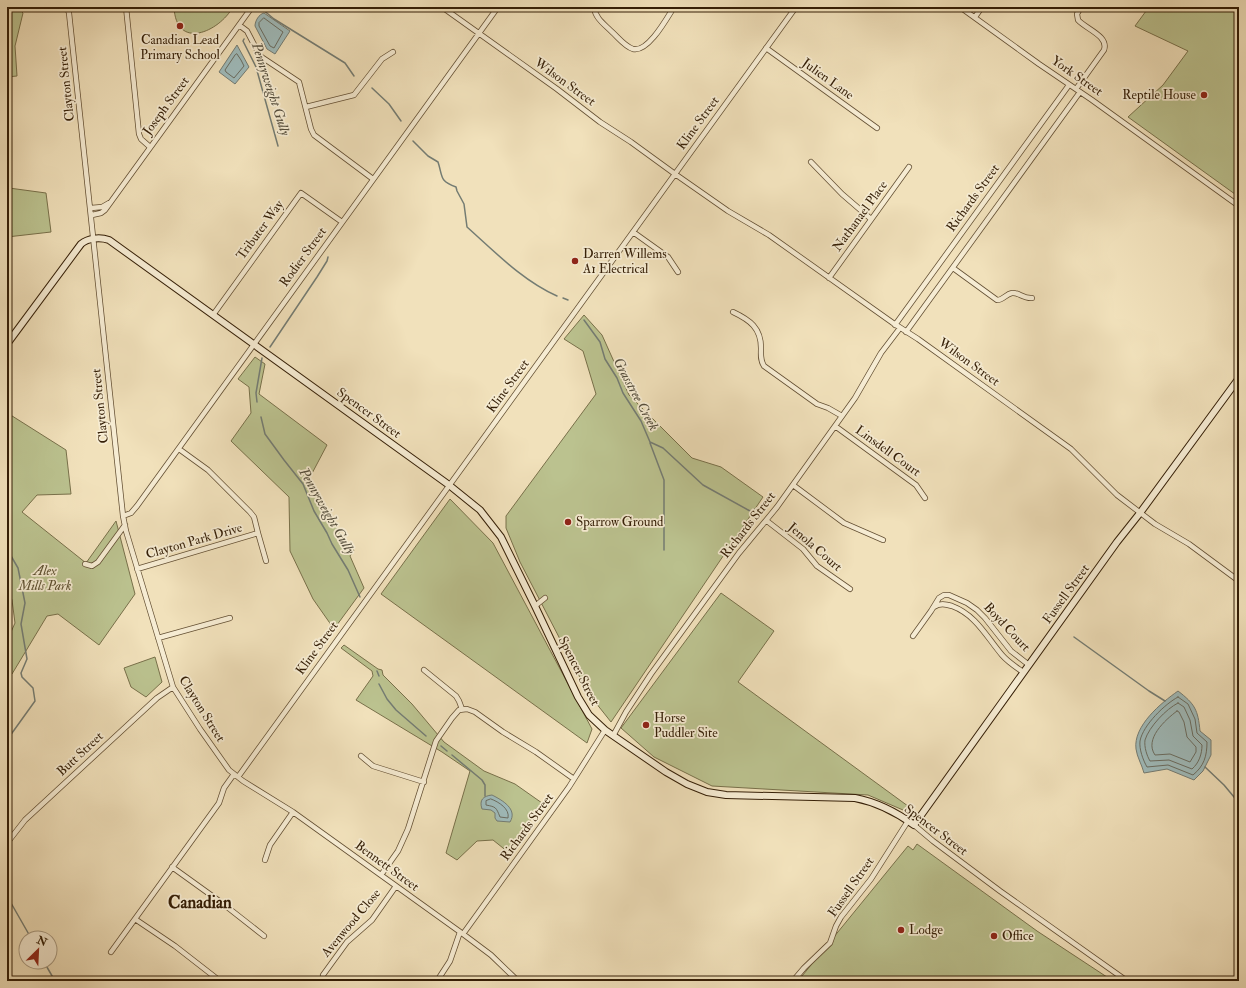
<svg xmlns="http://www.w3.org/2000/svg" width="1246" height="988" font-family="'IM FELL Double Pica',serif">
<rect width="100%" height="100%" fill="#f1e1bb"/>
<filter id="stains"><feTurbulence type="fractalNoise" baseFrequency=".005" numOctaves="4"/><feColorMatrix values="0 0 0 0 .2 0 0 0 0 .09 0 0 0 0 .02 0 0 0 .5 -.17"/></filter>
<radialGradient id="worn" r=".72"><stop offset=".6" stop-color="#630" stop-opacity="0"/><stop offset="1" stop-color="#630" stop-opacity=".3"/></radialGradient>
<path fill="#bbc28f" stroke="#78704a" d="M7 7H17L23 13 15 46 17 76 7 77Z
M174 7H233C219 32 176 51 174 7Z
M1149 7H1239V197L1128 117 1163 85 1188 51 1135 26Z
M7 161 9 188 46 193 51 232 7 237Z
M584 315 602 335 629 395 692 458 721 467 763 497 611 722 588 693 520 562 506 528V516L596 394 583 351 564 339Z
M255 357 265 364 259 394 327 445 308 481 348 546 354 550 350 556 364 588 334 629 313 599 290 551 289 497 231 441 251 413 249 387 238 379Z
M9 414 66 450 71 494 37 495 22 512 86 563 116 521 135 594 99 645 58 614 47 616 12 674 7 669V641L15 623 12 600 7 586V416Z
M450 499 493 543 592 729 587 743 381 594Z
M721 593 774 631 738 682 912 809 910 813 868 795 712 786 654 757 621 728Z
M344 645 378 669 382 670 383 675 412 704 444 742 484 771 515 784 542 803 508 852 493 840 477 841 457 860 446 853 470 771 442 752 356 700 373 676 372 671 341 648Z
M155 657 162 682 146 697 131 687 124 668Z
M917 844 1037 931 1113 981H798L908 846 913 850Z"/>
<path fill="#9fbbbb" stroke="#747c73" d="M264 13 290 31 275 54 267 49 255 26C255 21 259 14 264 13Z
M237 45 249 67 235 84 219 72Z
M1178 691C1195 704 1198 710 1200 731L1211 740V755L1203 771 1194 780 1167 769 1144 773C1142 765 1137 757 1136 749 1133 726 1161 703 1178 691Z
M492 795C502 800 518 809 510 822L497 821 495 818V813L491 810 482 809C479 800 483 796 492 795Z"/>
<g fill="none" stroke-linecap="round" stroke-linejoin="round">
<path stroke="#6a6c60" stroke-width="1" d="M264 18 283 32 274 48 270 46 259 26V23Z
M237 54 241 60 244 66 234 78 226 72 225 70 235 55Z
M1178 697 1188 704 1195 719 1197 733 1207 742C1207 756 1204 766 1193 775L1168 765 1147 767C1143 760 1139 749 1140 741 1143 725 1165 704 1178 697Z
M1178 703 1184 707 1190 720 1193 736 1202 745C1202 754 1199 763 1192 769L1169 760 1150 761C1147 756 1144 747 1145 740 1149 727 1166 709 1178 703Z
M1177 711 1179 712 1184 722 1187 737 1196 747V752L1190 762 1170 754 1155 755C1144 739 1165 720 1177 711Z
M491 799C499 802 510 809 508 818L500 817C496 807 496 807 486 805V801Z"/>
<path stroke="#747c73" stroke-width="1.5" d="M262 8V9L274 19 345 63 354 76
M244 39 243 41 256 67 278 146
M372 88 389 104 401 121
M413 141 428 156 438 162C443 177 439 181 456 187L457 191 464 204 467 227C495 252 523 281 557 296
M563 298 568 300
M584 320 600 342 605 359 617 378 623 393 641 421 650 442 663 448 703 485 750 511 765 506
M270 347 317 277 327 261 328 257
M257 402 256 393 262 358
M261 417 265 434 284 460 303 484 314 511 327 533 332 544 348 570 360 597
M650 443 664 480V550
M7 549 18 568 25 603 21 624 27 659 21 673 22 677 33 688 35 701 7 740
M1074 637 1149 691 1165 701
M377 671 379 676
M379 684 387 699 396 710 426 736
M441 746 447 751
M452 755 482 780 485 785V796
M1205 767 1224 785 1239 803
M7 896 31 938
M44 962 55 981"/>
<g stroke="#634f33" stroke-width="6">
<path id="street" d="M67 7 69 13 123 516 126 531 173 687 200 729 229 770 243 781 293 812 463 934 491 955 518 981
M126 7 139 134 141 139 150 147
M442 7 557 89 600 122 631 142 675 174
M594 7C595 18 604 24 611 31 618 37 624 46 633 49 648 53 667 18 674 7
M960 7 1039 64 1092 100 1239 206
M975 17 982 7
M239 25 247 31 260 56 299 82 311 129 314 135 373 179
M766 48 877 128
M1076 89 1104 50C1109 36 1086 29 1078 20L1077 14 1081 7
M306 107 354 95 382 59 393 52
M811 162 842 194 871 219
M675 174 728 211 769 235 893 323 918 339 1071 449 1117 495 1155 524 1189 544 1239 581
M91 208 102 207 109 203
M92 215 101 213 105 210 252 7
M633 232 668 257 678 272
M953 268 997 300C1003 300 1006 294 1012 293 1018 292 1024 299 1032 298
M829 278 909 167
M733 312C750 320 761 328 761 348 761 355 760 360 764 366L817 404 828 408 842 416
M213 315 301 193 342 222
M895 325 1069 85
M906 332 1080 92
M835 426 916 485 925 498
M793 485 844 523 883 540
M123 516 131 513 137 506 498 7
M767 521 803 549 817 566 850 589
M258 533 266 561
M85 564 92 566 98 562 125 525
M137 569 258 533 254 517 250 512 208 470 179 449
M535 606 545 598
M934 607C940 603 945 604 952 606 976 615 986 636 1002 655 1008 662 1016 667 1023 672
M913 636 931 611 939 598 944 595H949L967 603 977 610 985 618 1011 651 1029 665
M158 638 230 618
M424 670 456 696 459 701 462 709
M613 736 626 712 651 674 739 553 777 507 855 398 881 353 900 328
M361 756 373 766 424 782
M238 777 796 7
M914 825 933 841 1000 891 1127 981
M7 843 25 820 157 698 173 687
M265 860 270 845 293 812
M172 867 222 903 264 936
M381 875 398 851 408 829 436 741 452 718 459 710 467 709 475 712 503 732 536 752 574 779
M135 919 175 946 220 981
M463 934 569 787 605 730
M111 952 219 803 224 788 234 774
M323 975 347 942 372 920 396 886
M437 981 450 961 460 932
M793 981 804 968 830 943 836 926 841 917 871 879 908 821"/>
</g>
<g stroke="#341e06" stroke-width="8">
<path id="secondary" d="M7 344 81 244C88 238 100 237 109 240L449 485 480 510 501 537 535 606 578 697 589 715 605 730 666 772 687 784 707 792 726 795 855 798C876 802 896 812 914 825L1117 542 1140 513 1239 378"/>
</g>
<use href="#street" stroke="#f6ecd3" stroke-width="4.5"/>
<use href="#secondary" stroke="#f6ecd3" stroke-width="6"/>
</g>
<g fill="#8f2418" stroke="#f6ecd3" stroke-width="1.5">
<circle cx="180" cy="26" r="4"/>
<circle cx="1204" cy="95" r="4"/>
<circle cx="575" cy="261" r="4"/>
<circle cx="568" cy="522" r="4"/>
<circle cx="646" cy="725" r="4"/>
<circle cx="901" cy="930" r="4"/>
<circle cx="994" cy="936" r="4"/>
</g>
<g text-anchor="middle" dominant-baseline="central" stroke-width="3.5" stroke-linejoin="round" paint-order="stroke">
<g font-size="13" fill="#341e06" stroke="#f6ecd3" text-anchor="start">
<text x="180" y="40" text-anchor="middle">Canadian Lead<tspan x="180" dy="15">Primary School</tspan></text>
<text x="1196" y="95" text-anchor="end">Reptile House</text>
<text x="583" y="254">Darren Willems<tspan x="583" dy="15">A1 Electrical</tspan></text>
<text x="576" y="522">Sparrow Ground</text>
<text x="654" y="718">Horse<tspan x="654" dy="15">Puddler Site</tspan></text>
<text x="909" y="930">Lodge</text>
<text x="1002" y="936">Office</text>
</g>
<g font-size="13" fill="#341e06" stroke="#f6ecd3">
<text transform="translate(1077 76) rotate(35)">York Street</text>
<text transform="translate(828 79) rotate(36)">Julien Lane</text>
<text transform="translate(565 82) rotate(36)">Wilson Street</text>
<text transform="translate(66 84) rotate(-96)">Clayton Street</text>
<text transform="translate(166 106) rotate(-54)">Joseph Street</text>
<text transform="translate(698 123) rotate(-54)">Kline Street</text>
<text transform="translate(973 198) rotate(-54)">Richards Street</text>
<text transform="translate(860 216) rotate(-54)">Nathanael Place</text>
<text transform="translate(260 230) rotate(-54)">Tributer Way</text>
<text transform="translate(303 257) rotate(-54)">Rodier Street</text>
<text transform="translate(969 362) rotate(36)">Wilson Street</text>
<text transform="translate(508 386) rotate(-54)">Kline Street</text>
<text transform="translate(100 406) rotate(-96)">Clayton Street</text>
<text transform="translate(369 413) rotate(36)">Spencer Street</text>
<text transform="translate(888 451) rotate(36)">Linsdell Court</text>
<text transform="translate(748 525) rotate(-52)">Richards Street</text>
<text transform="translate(194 541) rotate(-16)">Clayton Park Drive</text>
<text transform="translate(815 547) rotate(41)">Jenola Court</text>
<text transform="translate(1066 594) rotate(-54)">Fussell Street</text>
<text transform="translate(1007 627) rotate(47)">Boyd Court</text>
<text transform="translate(317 648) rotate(-54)">Kline Street</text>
<text transform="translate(579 671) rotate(63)">Spencer Street</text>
<text transform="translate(202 709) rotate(58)">Clayton Street</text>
<text transform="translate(80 754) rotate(-43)">Butt Street</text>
<text transform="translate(527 827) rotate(-54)">Richards Street</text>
<text transform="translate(936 830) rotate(37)">Spencer Street</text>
<text transform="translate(387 866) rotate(36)">Bennett Street</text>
<text transform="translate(851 887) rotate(-55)">Fussell Street</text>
<text transform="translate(351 923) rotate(-50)">Avenwood Close</text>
</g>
<g font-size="13" font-style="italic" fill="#5c4f2f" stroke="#f6ecd3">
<text x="45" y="571">Alex<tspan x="45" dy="15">Mills Park</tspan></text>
</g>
<g font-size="14" font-style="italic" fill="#544d3c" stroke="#f6ecd3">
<text transform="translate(271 89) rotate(72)">Pennyweight Gully</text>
<text transform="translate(636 394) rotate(62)">Grasstree Creek</text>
<text transform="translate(327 511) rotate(60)">Pennyweight Gully</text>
</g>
<g font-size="17" font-weight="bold" fill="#341e06" stroke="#f6ecd3">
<text x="200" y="902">Canadian</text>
</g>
</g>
<rect width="1246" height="988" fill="none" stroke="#f1e1bb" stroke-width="24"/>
<rect x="8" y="8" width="1230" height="972" fill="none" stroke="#341e06" stroke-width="2"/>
<rect x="12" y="12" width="1222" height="964" fill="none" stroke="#341e06"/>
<g transform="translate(38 950) rotate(24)"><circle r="19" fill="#f6ecd3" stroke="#a89a81"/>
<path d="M0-3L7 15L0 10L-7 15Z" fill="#8f2418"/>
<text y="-6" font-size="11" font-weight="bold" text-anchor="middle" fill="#341e06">N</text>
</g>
<rect width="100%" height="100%" filter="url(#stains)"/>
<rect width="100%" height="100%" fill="url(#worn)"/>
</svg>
